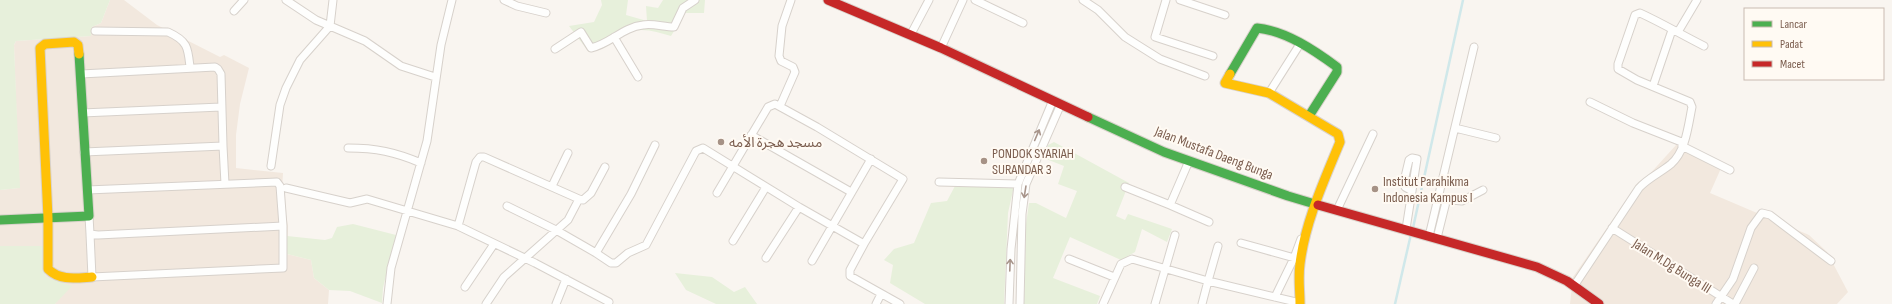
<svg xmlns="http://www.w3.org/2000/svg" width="1892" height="304" font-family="'Sofia Sans Condensed','Noto Sans Arabic',sans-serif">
<rect width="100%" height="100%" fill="#f9f5f0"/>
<path fill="#f2e8de" d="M110 0H124L157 25 220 57 224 55 249 68 240 104 236 135V168L283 173 282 191 288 226 287 254 311 260 314 278 329 290 328 304H55L57 300 46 277 43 246H0V190L19 188 14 45 16 41 91 36 92 27 101 23Z
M1677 144 1722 166 1710 193 1809 235 1827 252 1848 292 1837 304H1570L1573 277 1627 199Z"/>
<path fill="#e7f0db" d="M0 0H110L101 23 92 27 91 36 16 41 14 45 20 188 0 190Z
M601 0H628L626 15 647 21 646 6 658 8 663 0H705L704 13H685L671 36C659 33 646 28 633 31 617 35 607 53 588 51L569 26 594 22 602 5Z
M1054 142 1129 183 1116 216 1125 220 1128 214 1172 229 1167 242 1142 229 1135 252 1121 260 1070 237 1053 278 1100 296 1097 304H1024L1026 224 1029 203H1036L1066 218 1077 191 1058 184 1064 166 1046 159 1048 145Z
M955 186H1014L1008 213 1004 304H925L890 283 893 265 884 260 894 249 914 243 931 203 947 201Z
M353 224 396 235 383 288 382 303 350 291 329 290 314 278 311 260 287 254V236L325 240 332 238 337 227Z
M0 246H43L46 277 72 286 55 304H0Z
M675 273 712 277 734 292 745 287 757 304H716L686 290Z"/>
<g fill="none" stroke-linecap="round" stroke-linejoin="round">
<path stroke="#d0e8ea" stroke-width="2.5" d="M1413 228 1463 0
M1395 304 1411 234"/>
<g stroke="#d7d1cb" stroke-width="9">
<path id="street" d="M286 0 316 20 365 41 401 66 435 77
M504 0 517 6 546 13
M975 0 1023 23
M1083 0 1098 10 1125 37 1160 59 1205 76
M1166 0 1155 37 1213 56
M1180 0 1225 15
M234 11 244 0
M95 31 168 32C188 41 188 48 190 67
M1678 32 1697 0
M911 34 929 0
M614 37 638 77
M941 48 963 0
M555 49 581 32 591 48C610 44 623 27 643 25 652 23 664 27 674 27L683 8 695 0
M81 74 215 67 218 69 221 74 223 146 84 152
M1653 86 1672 30
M1269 93 1300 44
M1590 102 1633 123 1684 143
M780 106 795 72 793 67 781 61 779 56 782 26 791 0
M82 113 221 107
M1455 128 1496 138
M751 135 851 192
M223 146 225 184
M1682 146 1730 170
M348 148C376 148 395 152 421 163
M271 166 280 105 286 88 300 60 330 26 333 0
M939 182 1018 184
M552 186 568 153
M1125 187 1170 205 1189 161
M286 188 350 203 367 199 458 226 535 263 609 302
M87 190 277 182 280 186 283 226 98 235 90 234 89 216
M717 193 768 107 775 104 817 127 903 179 864 244
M1170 205 1209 222
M507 206 556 230 596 253 631 194 655 145
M1337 210 1373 134
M458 226 476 162 480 157H484L579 199
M1612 228 1733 304
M1406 229 1417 159 1412 158 1409 160 1404 181 1405 187 1412 191
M90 234 92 277 283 268V226
M1429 236 1474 47
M1437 238 1446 202 1451 200 1462 201 1483 190
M733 241 766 187
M1241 243 1298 259
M1218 246 1208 281 1300 303
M596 253 611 263H616L628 253 646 245 696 151 703 148 799 207 864 244 850 270V276L900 304
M766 258 799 207
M1069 259 1114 277
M812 261 871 159
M1574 286 1639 188C1648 178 1660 173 1671 164 1686 151 1688 126 1692 107L1690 102 1637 80 1618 69V64L1635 15 1640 13C1662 23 1682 35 1704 46
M465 287 494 244
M1275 297 1294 258 1301 239
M387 304 391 268 427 141 441 45 452 0
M486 304 504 277 568 220 579 199 583 200 591 193 605 167
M556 304 566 279
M876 304 881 294
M1009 304 1011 249 1018 184 1053 100
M1020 304 1022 214 1026 184 1061 104
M1103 304 1121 264 1132 259 1208 281 1202 304
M1155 304 1175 235
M1716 304 1733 279 1751 228 1762 213 1770 215 1831 261
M1735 304 1754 268"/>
</g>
<g stroke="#d9d2cb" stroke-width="11">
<path id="fast" d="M1230 74 1257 28C1286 31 1314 50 1337 67V72L1309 116
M1088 117 1164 152 1288 196 1318 205
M0 220 89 216 79 54"/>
</g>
<g stroke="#d9d2cb" stroke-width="11">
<path id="slow" d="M79 54 78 45 74 42 45 44 40 48 48 218V269C60 281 76 278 92 277
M1230 74 1225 83 1269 93 1338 134 1340 142C1324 181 1305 222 1300 264 1298 277 1300 291 1300 304"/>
</g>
<g stroke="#d9d2cb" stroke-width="11">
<path id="jam" d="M828 0 941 48 1088 117
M1318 205 1537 267 1567 281 1599 304"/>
</g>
<use href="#street" stroke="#fefefd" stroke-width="7"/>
<use href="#fast" stroke="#4caf50" stroke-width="9"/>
<use href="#slow" stroke="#ffc107" stroke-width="9"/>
<use href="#jam" stroke="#c62828" stroke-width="9"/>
</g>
<defs><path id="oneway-shaft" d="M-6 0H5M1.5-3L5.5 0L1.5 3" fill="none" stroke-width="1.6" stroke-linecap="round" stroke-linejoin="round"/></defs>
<g stroke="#a8958b">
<use href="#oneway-shaft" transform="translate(1037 135) rotate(-67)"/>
<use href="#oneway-shaft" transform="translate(1025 192) rotate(99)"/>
<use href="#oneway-shaft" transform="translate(1010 265) rotate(-88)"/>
</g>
<g fill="#a69286" stroke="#fffaf3" stroke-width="1.5">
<circle cx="721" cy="142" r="4"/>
<circle cx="984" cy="161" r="4"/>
<circle cx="1375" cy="189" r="4"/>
</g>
<g text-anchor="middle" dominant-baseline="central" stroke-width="4" stroke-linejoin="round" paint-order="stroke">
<g font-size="14" fill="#7a5c4d" stroke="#fffaf3" text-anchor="start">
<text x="729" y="142">مسجد هجرة الأمه</text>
<text x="992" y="153">PONDOK SYARIAH<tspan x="992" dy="16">SURANDAR 3</tspan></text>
<text x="1383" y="181">Institut Parahikma<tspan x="1383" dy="16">Indonesia Kampus I</tspan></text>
</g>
<g font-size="14" fill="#7a5c4d" stroke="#fffaf3">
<text transform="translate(1214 153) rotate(21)">Jalan Mustafa Daeng Bunga</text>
<text transform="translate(1672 266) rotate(32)">Jalan M.Dg Bunga III</text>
</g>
</g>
<rect x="1744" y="8" width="140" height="72" fill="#fffaf3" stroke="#cabbb1"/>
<rect x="1752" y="21" width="20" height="6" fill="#4caf50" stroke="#cabbb1"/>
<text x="1780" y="28" font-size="12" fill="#7a5c4d">Lancar</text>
<rect x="1752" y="41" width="20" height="6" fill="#ffc107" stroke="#cabbb1"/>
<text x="1780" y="48" font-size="12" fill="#7a5c4d">Padat</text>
<rect x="1752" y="61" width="20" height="6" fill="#c62828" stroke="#cabbb1"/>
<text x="1780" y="68" font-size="12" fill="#7a5c4d">Macet</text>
</svg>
